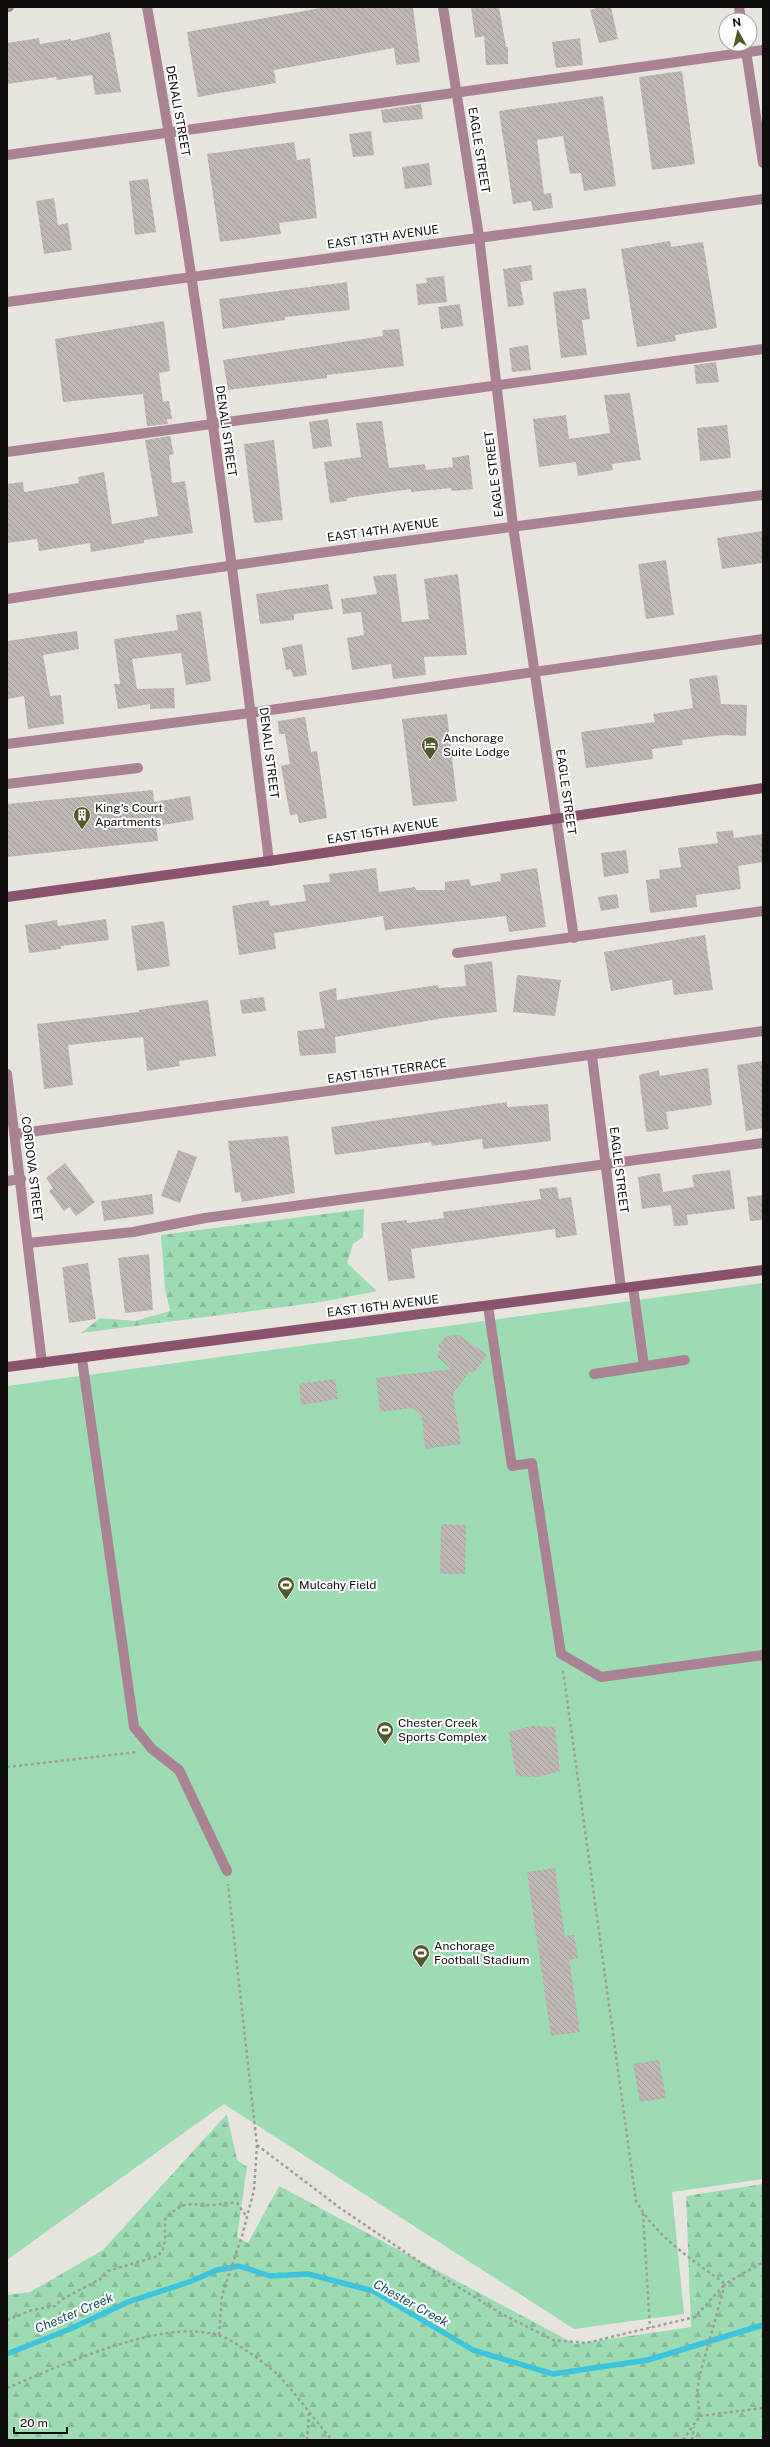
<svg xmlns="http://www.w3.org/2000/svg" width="770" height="2447" font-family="'Public Sans',sans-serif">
<defs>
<pattern id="forest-firs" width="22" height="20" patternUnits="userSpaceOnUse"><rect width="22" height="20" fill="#9ddbb3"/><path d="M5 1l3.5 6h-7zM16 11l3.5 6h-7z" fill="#86bb99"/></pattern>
<pattern id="building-back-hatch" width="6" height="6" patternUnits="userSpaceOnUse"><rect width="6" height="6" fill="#bdb6b2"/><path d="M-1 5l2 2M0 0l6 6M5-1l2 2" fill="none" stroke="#a19b98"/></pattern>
</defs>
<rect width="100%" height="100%" fill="#e7e4dd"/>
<path fill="url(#forest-firs)" d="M364 1209 363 1237 353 1244 347 1263 377 1291 321 1302 81 1333 100 1318 135 1321 170 1311 165 1288 161 1235Z
M227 2114 237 2160 247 2167 237 2237 248 2243 279 2186 575 2344 691 2327 686 2196 763 2184V2440H7V2295L30 2292 103 2250Z"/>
<path fill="#9ddbb3" d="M763 1283V2179L672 2192 684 2314 574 2329 224 2104 7 2260V1386Z"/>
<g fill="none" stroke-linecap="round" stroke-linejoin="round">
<path stroke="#3ec4de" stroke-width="5.5" d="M7 2354 70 2329 128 2302 189 2282 217 2270 239 2266 270 2276 308 2274 373 2291 473 2350 553 2374 648 2360 763 2325"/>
</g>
<path fill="url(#building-back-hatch)" d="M326 7H413L420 62 396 65 394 48 274 70 276 83 198 97 187 32Z
M471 7H499L506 47H508V64L486 65 484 36 475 38Z
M600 7H611L618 39 599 43 590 10Z
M110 32 121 92 95 95 92 75 57 80 56 77 7 84V43L39 38 40 44 71 39V41Z
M580 38 583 65 556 68 552 42Z
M682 71 695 164 652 170 639 77Z
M603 96 616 186 584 191 581 173 570 174 563 136 537 140 544 194 551 193 553 208 533 211 531 201 513 204 499 111Z
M421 104 423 119 383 123 381 110Z
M371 131 374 155 353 157 349 134Z
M294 142 297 160 310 158 317 218 279 223 281 234 220 242 207 154Z
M429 163 432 185 405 189 402 167Z
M148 179 156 232 135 235 129 181Z
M54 198 58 225 68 223 72 250 44 254 36 201Z
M670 241 671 247 703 242 717 328 675 335 676 341 637 347 621 249Z
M531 265 533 280 520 282 524 305 508 307 503 269Z
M444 276 447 302 418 305 416 284 427 283 426 278Z
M347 282 350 310 285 317V320L223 329 219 299Z
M586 288 590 319 582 320 587 355 561 358 553 292Z
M460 304 463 326 441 329 438 307Z
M164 321 170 371 159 373 163 402 169 401 172 419H167L168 424 147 426 143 394 63 402 55 339Z
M399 329 404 366 327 375V378L228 390 223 360 383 336 382 330Z
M528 345 531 370 512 372 509 348Z
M716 362 719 382 696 384 694 365Z
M630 393 641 460 612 464 613 470 578 476 576 462 539 467 533 419 566 415 569 439 610 433 604 395Z
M328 419 332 446 313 449 309 422Z
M382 421 389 468 425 464 426 470 453 467 452 458 469 455 473 489 452 491 451 488 411 492V489L347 498V501L330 503 324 462 361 457 356 423Z
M727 425 731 458 700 461 697 428Z
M170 436 174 454 169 455 172 483 185 481 193 533 144 540V543L91 552 90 543 39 551 37 539 7 543V484L23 482 24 492 79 483 78 477 104 472 112 524 158 516 145 440Z
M274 440 283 520 254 523 244 444Z
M763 531V563L722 569 717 538Z
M666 560 674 615 646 619 638 564Z
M396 574 402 622 429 619 424 579 458 574 467 655 424 657 426 675 393 679 391 664 352 670 347 638 364 635 361 612 343 614 341 599 377 594 373 576Z
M328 584 333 609 294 614V620L260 624 256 594Z
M201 611 211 681 186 685 181 653 132 659 137 689 174 688 175 708 150 709V704L118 709 114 684H120L114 639 178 630 176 615Z
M77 631 79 649 43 655 50 696 61 695 64 724 28 729 24 696 7 699V641Z
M302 644 307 675 293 677 291 669 286 670 282 648Z
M717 675 721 704 747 705 746 736 724 735 682 740 683 745 652 749 653 759 586 768 581 732 655 722 653 714 693 708 689 679Z
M447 714 457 801 413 806 402 719Z
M305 717 311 752 317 751 327 818 299 823 297 814 290 815 281 766 290 764 285 734H279L278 721Z
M153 790 154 802 190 796 194 820 156 826 158 841 7 857V804Z
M733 830 734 838 763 834V862L738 866 741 889 696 895 697 907 650 913 646 880 660 878 659 870 681 867 678 848 718 843 716 832Z
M626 850 629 873 604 877 601 853Z
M376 868 379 892 415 887 416 890H445V882L469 879 471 886 501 881 500 874 537 868 546 927 509 932 506 916 385 930 383 916 274 933 276 949 239 955 232 906 269 900 270 906 306 901 303 885 330 882 329 874Z
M617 894 619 908 601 911 598 897Z
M106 919 109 940 61 946V949L29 953 25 925 57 920 58 926Z
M164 921 170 966 137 971 131 926Z
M705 935 713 990 674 995 672 980 611 991 604 952Z
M492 961 497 1012 444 1018 335 1037 336 1053 300 1056 297 1031 325 1028 319 992 336 988 337 1000 438 985 439 988 466 986 464 965Z
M517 975 561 980 555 1016 513 1012Z
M264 997 266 1011 242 1014 240 1000Z
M208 1000 216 1056 179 1061 180 1066 147 1071 143 1037 68 1045 73 1085 44 1089 37 1024 139 1012V1010Z
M763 1061V1128L746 1131 737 1065Z
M708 1068 712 1105 666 1112 669 1129 646 1132 639 1075 659 1070 660 1076Z
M507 1102V1107L548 1104 551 1141 483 1149 482 1139 432 1146 431 1142 335 1155 331 1127Z
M288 1136 295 1193 242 1202 240 1192 235 1193 228 1141Z
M178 1150 197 1157 180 1203 161 1196Z
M65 1163 95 1202 76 1216 69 1207 64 1211 49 1191 53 1188 46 1178Z
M730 1170 735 1209 687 1215 688 1225 674 1226 671 1205 642 1209 638 1177 660 1173 663 1192 694 1187 692 1175Z
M557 1187 559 1199 571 1197 577 1235 556 1238 555 1229 411 1249 415 1278 388 1281 381 1223 407 1220V1223L444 1218 443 1212 541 1199 539 1189Z
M152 1194 154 1214 104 1221 101 1201Z
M763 1195V1220L750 1221 747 1197Z
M149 1254 153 1310 125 1313 118 1258Z
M88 1263 96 1319 69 1323 62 1267Z
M459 1335 487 1355 474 1373 470 1371 453 1394 461 1444 425 1449 422 1416 412 1408 380 1412 376 1378 451 1369 437 1356 441 1349 438 1346 446 1336Z
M335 1379 338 1399 301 1405 299 1384Z
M441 1524 466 1525 465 1574H440Z
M532 1726 555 1727 560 1771 538 1777 516 1776 509 1732Z
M555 1868 565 1936 574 1935 578 1958 569 1960 580 2032 551 2036 527 1872Z
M659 2060 666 2098 640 2102 633 2064Z"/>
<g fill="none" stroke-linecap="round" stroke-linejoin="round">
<path stroke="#9f9d97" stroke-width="2.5" stroke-dasharray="3 3" stroke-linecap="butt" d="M7 1767 138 1752
M257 2145 340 2208 439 2275 500 2313 553 2340 586 2343 695 2317 725 2284C693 2260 656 2237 636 2201L563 1670
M643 2213 650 2328
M7 2320 32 2310 55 2306 61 2300 102 2278 108 2271 158 2256 163 2249 165 2240V2219C185 2199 187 2205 212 2205 221 2205 228 2202 237 2203L247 2217
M219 2335 222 2295 242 2236 254 2190 257 2145 228 1884
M7 2388C61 2366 160 2318 218 2335 231 2338 268 2365 278 2375 297 2395 314 2419 332 2440
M700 2416 763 2408
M307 2440 309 2413
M683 2440 700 2416 697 2393 699 2378 725 2284 763 2262
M692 2440 694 2427"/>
<path stroke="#a98293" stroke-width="10" d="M7 155 763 50
M7 452 763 349
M7 744 250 713 763 639
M7 784 138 768
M457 953 763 911
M7 1181 21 1179
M28 1243 133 1232 205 1218 763 1143
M633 1287 644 1366
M488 1306 512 1466 532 1463 561 1654 601 1677 763 1655
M82 1359 134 1727 152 1749 179 1770 227 1871
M594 1374 685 1360"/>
<path stroke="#a98293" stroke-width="10" d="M7 7H9
M147 7C198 290 234 576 269 861
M443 7 479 236 513 526 574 938
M739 7 741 20
M745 44 763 163
M7 302C259 270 511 232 763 199
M7 599C258 560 510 526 763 495
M592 1056 621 1288
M7 1074 42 1363
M15 1134 763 1031"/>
<path stroke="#8a536d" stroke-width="10" d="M7 897 269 861 763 788
M7 1367 763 1270"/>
</g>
<defs>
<g id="hotel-pin" transform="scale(0.9)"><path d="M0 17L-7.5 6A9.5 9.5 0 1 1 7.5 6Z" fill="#525a29" stroke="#fff"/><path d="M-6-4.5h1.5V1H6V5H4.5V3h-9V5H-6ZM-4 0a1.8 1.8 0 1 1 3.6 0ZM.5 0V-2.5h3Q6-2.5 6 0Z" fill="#fff"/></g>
<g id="building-pin" transform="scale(0.9)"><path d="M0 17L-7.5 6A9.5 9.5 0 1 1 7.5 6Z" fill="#525a29" stroke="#fff"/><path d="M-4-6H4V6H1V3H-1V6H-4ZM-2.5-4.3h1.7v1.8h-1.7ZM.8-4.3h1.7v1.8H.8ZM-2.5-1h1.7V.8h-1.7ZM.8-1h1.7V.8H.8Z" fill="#fff"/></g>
<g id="stadium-pin" transform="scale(0.9)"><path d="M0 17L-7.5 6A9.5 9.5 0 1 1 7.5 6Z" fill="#525a29" stroke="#fff"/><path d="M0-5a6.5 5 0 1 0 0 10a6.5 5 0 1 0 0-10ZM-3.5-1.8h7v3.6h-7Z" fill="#fff"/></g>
</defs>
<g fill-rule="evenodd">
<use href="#hotel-pin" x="430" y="745"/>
<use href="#building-pin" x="82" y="815"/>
<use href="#stadium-pin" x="286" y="1585"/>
<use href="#stadium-pin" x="385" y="1730"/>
<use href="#stadium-pin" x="421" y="1953"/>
</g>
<g text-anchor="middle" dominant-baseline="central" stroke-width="4" stroke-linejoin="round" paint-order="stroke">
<g font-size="12" fill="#0f0e0c" stroke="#fff">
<text transform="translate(178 111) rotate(80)">DENALI STREET</text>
<text transform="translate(479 150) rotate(81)">EAGLE STREET</text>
<text transform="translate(383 237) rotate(-8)">EAST 13TH AVENUE</text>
<text transform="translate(226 431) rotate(82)">DENALI STREET</text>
<text transform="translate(494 474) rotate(-97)">EAGLE STREET</text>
<text transform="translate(383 530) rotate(-8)">EAST 14TH AVENUE</text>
<text transform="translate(269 753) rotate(83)">DENALI STREET</text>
<text transform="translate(566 792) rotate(82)">EAGLE STREET</text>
<text transform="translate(383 831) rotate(-9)">EAST 15TH AVENUE</text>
<text transform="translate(387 1071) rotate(-8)">EAST 15TH TERRACE</text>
<text transform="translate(32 1169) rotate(83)">CORDOVA STREET</text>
<text transform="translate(619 1170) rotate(83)">EAGLE STREET</text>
<text transform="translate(383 1306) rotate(-7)">EAST 16TH AVENUE</text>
</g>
<g font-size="12" fill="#0f0e0c" stroke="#fff" text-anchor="start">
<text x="443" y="738">Anchorage<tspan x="443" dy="14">Suite Lodge</tspan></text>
<text x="95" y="808">King's Court<tspan x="95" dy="14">Apartments</tspan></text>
<text x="299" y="1585">Mulcahy Field</text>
<text x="398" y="1723">Chester Creek<tspan x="398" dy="14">Sports Complex</tspan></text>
<text x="434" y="1946">Anchorage<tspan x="434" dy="14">Football Stadium</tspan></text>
</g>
<g font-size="13" font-style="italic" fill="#18505b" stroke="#fff">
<text transform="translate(411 2303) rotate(29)">Chester Creek</text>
<text transform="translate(74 2313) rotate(-23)">Chester Creek</text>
</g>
</g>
<rect width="770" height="2447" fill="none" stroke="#0f0e0c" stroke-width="16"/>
<g transform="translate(738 32) rotate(352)"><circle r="19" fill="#ffffff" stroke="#9f9f9e"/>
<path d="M0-3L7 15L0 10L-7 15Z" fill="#525a29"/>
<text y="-6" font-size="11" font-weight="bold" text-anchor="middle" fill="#0f0e0c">N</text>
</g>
<path d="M14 2427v6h53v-6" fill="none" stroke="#0f0e0c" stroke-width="2"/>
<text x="20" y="2427" font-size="12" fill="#0f0e0c" stroke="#ffffff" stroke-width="3" paint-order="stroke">20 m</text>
</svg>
